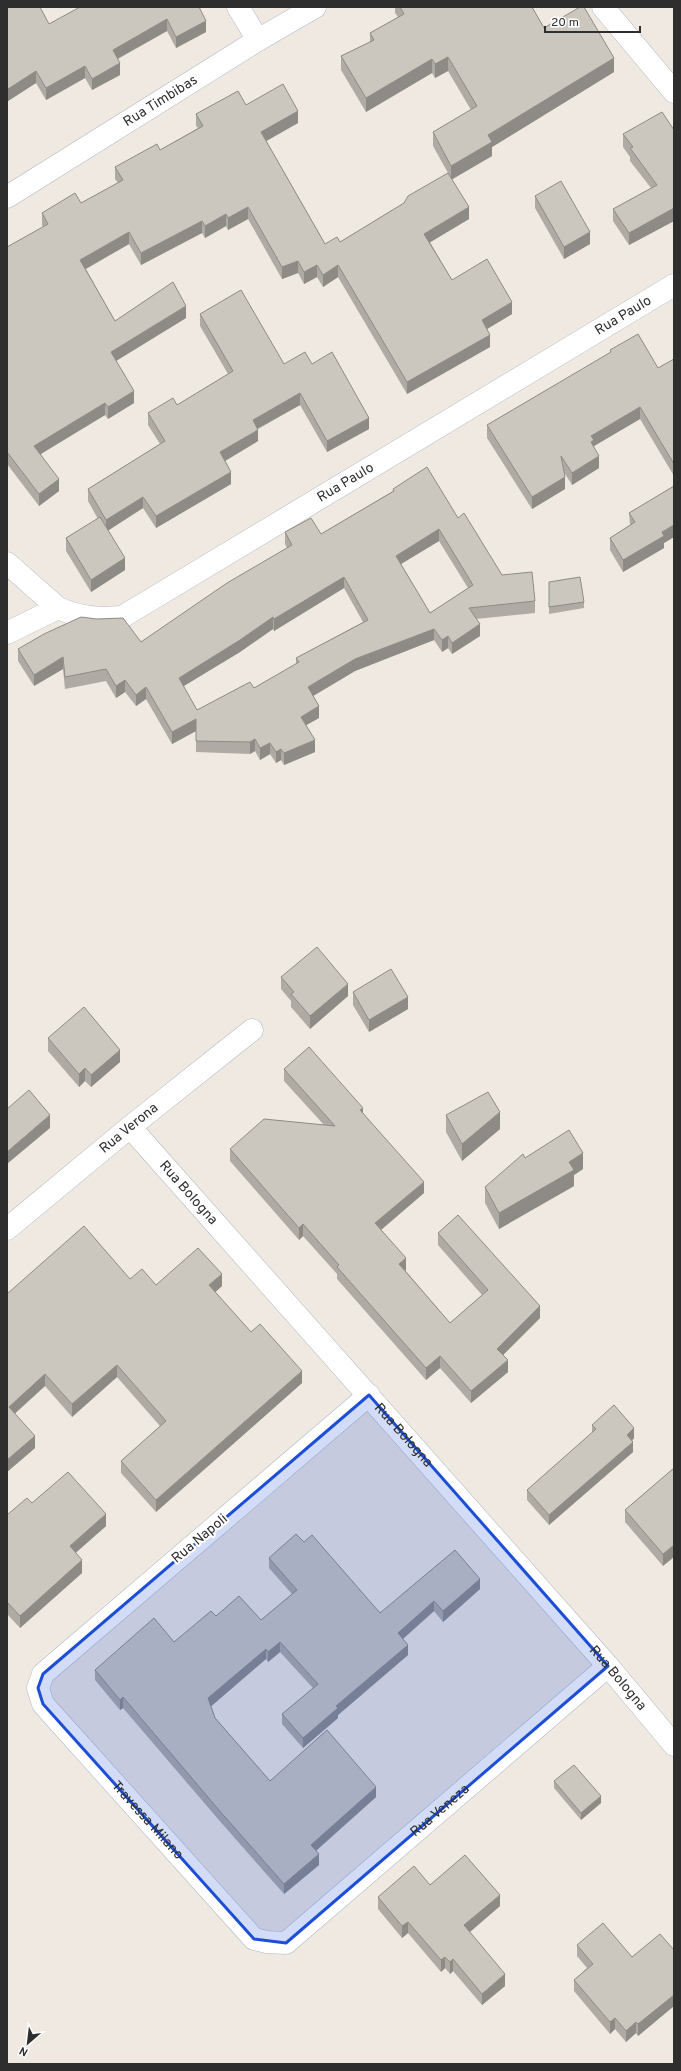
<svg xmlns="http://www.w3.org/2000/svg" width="681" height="2071" font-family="Overpass,sans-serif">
<rect width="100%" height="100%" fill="#efe9e1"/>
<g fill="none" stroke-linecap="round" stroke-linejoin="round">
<g stroke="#b4b7c1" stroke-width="23">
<g id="street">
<path d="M238 7 258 40"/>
<path d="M603 7 674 92"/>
<path d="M7 563 58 608"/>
<path id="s1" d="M7 633 58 608C82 618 97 619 122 617L674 285"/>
<path id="s2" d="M130 1127 608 1666 674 1745"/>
<path id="s3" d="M7 1229 130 1127 252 1030"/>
<path id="s4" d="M369 1395 43 1674 38 1688 43 1704 254 1939 267 1942 286 1943 608 1666"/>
</g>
</g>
<g stroke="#b4b7c1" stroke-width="23">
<g id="secondary">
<path id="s5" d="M7 197 258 40 315 7"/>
</g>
</g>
<use href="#street" stroke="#fff" stroke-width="22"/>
<use href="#secondary" stroke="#fff" stroke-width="22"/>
</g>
<path fill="#afaba4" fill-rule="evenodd" d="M7 7 49 24 199 7 206 32 176 48 167 31 118 59 120 75 92 90 85 78 46 100 36 83 8 101 7 100Z
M395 7H532L544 28 614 72 492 147V156L452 179 469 219 430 242 452 280 512 314 487 329 490 347 407 394 338 277 323 287 317 277 304 284 298 273 282 279 248 219 228 230 226 226 205 238 202 233 141 265 129 244 86 269 115 321 186 318 116 361 134 403 108 419 105 415 41 454 59 491 39 506 7 464V247L43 227 42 225V213L81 203 118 183 115 179V167L160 150 198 128 196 126V114L246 105 298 123 266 141 325 244 340 242 404 203 448 173 433 146V132L471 110 448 71 435 78 432 73 366 112 341 70V56L370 42V33L398 17 395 13Z
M674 130V221L629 245 613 221V209L651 188 630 161V157L623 147V134Z
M535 196 590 244 564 259 535 208Z
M200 314 284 364H312L369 429 327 452 300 405 258 429V441L225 461 231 484 156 528 143 508 108 530 125 570 91 592 66 551V538L98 519 88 501V489L160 444 148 425V413L177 405 228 374 200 326Z
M610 350 658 368 674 359V476L640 419 594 446 599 468 572 485 564 472 565 489 532 509 487 438V425L610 353Z
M674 486V537L664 543V548L623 572 610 550V538L630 525 629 513Z
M393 489 458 518 502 575 535 601V613L476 619 480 636 452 654 448 648 442 652 434 640 355 671 313 696 319 718 306 725 315 752 284 765 281 760 276 763 270 754 260 760 255 751 250 754 196 752V731L172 744 146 699 136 706 125 692 116 698 106 681 65 689 63 669 34 686 18 661V649L141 642 287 548 285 544V532L321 534 393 491ZM439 541 468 588 430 613 401 564ZM344 588 363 622 296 658V664L254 688 197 710 183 686 240 652 273 629 274 631Z
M549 582 584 602V608L549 614Z
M281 977 348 996 310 1029 291 1007V1001L281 989Z
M353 992 408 1009 369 1032 353 1005Z
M48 1038 120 1062 91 1087 85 1081 79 1087 48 1051Z
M284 1069 363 1113 424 1193 381 1230 406 1270H405L450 1323 482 1295 438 1245V1233L540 1318 503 1355 508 1372 471 1403 440 1368 426 1380 337 1279V1274L303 1236 299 1240 230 1161V1149L324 1125 284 1081Z
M446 1115 500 1129 462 1161 446 1132Z
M525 1158 583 1169 574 1175V1186L499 1229 485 1203V1187Z
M130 1279 156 1285 222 1286 215 1292 251 1332 302 1383 156 1512 121 1473V1461L160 1426 117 1377 72 1417 45 1386 15 1413 35 1448 7 1472V1294Z
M592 1425 634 1438 632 1441 633 1452 549 1525 527 1500V1490L592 1433Z
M674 1468 663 1566 625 1522V1510Z
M32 1503 106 1526 75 1553 82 1573 20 1628 7 1614V1515Z
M304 1542 380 1613 480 1589 443 1622 434 1611 403 1639 408 1655 338 1715V1718L303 1748 282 1724V1714L313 1688 280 1652 268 1662 266 1659 211 1706 215 1718 270 1781 376 1797 316 1851 319 1865 284 1894 218 1819 123 1708 120 1710 95 1680V1670L174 1642 216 1616 261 1620 292 1594 269 1568V1558Z
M554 1781 601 1803 581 1820 554 1788Z
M430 1885 500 1906 470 1932 505 1986 482 2005 453 1971 450 1974 445 1968 441 1972 408 1933 402 1938 378 1909V1897Z
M577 1945 632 1957 674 1950V2006L638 2036 636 2033 626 2042 615 2029 610 2034 574 1991V1980L587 1968 577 1956Z"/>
<path fill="#8e8b86" d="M167 19V31L113 61V50Z
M206 21V32L176 48V37Z
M448 57V71L435 78V64Z
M614 58V72L492 147V156L451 180V166L488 135Z
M432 59V73L366 112V98Z
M120 63V75L92 90V79Z
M85 66V78L46 100V88Z
M36 71V83L8 101V89Z
M298 111V123L261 144V132Z
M248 207V219L228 230V218Z
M469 207V219L424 246V234Z
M674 208V221L629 245V233Z
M226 214V226L205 238V226Z
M202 221V233L141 265V253Z
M129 232V244L80 272V260Z
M590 232V244L564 259V247Z
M298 261V273L282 279V267Z
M317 265V277L304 284V272Z
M338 265V277L323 287V275Z
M512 302V314L482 332V320Z
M186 306V318L111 364V352Z
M490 335V347L407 394V382Z
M134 391V403L108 419V407Z
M300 393V405L253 431V420Z
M105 403V415L34 458V446Z
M640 407V419L594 446V453L591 455V436Z
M369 418V429L327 452V441Z
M258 430V441L220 464V452Z
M599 456V468L572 485V473Z
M231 472V484L156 528V516Z
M565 477V489L532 509V497Z
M59 479V491L39 506V494Z
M143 497V508L106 532V520Z
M674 525V537L664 543V548L623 572V560L662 532Z
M439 529V541L396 567V556Z
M125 558V570L91 592V580Z
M344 577V588L274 631V619Z
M273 617V629L240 652 179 689V678Z
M480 624V636L452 654V643Z
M434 629V640L355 671 308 699V687L355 659Z
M448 636V648L442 652V640Z
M63 657V669L34 686V675Z
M125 680V692L116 698V686Z
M146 687V699L136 706V695Z
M319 706V718L301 728V717Z
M196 719V731L172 744V732Z
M255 739V751L250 754V742Z
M315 740V752L284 765V753Z
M270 743V754L260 760V748Z
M281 749V760L276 763V752Z
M348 984V996L310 1029V1016Z
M408 997V1009L369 1032V1020Z
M120 1050V1062L91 1087V1075Z
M85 1068V1081L79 1087V1074Z
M363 1108V1119L360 1110Z
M500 1112V1129L462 1161V1144Z
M50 1115V1128L7 1164V1152Z
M583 1153V1169L574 1175V1186L499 1229V1213L569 1162Z
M424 1182V1193L375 1235V1223Z
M303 1224V1236L299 1240V1228Z
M406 1258V1270L399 1276V1264Z
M222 1274V1286L209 1298V1285Z
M540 1306V1318L497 1361V1349Z
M440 1356V1368L426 1380V1368Z
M508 1360V1372L471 1403V1391Z
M117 1365V1377L72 1417V1404Z
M302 1371V1383L156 1512V1500Z
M45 1374V1386L9 1419V1407Z
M634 1428V1438L627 1445V1435Z
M35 1436V1448L7 1472V1460Z
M633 1442V1452L549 1525V1515Z
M106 1514V1526L70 1558V1546Z
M674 1545V1557L663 1566V1554Z
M82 1560V1573L20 1628V1616Z
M480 1579V1589L443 1622V1611Z
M434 1601V1611L398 1643V1633Z
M280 1642V1652L268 1662V1652Z
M408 1645V1655L338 1715V1718L303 1748V1738L336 1706Z
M266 1649V1659L208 1709V1698Z
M123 1697V1708L120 1710V1700Z
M376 1787V1797L311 1855V1845Z
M601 1796V1803L581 1820V1813Z
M319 1854V1865L284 1894V1884Z
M500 1895V1906L464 1937V1925Z
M408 1922V1933L402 1938V1926Z
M445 1957V1968L441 1972V1960Z
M453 1959V1971L450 1974V1962Z
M505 1974V1986L482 2005V1994Z
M674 1995V2006L638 2036V2024Z
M615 2018V2029L610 2034V2022Z
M636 2022V2033L626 2042V2031Z"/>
<path fill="#cbc7bf" stroke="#8e8b86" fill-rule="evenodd" d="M7 7H40L49 24 80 7H199L206 21 176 37 167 19 113 50 120 63 92 79 85 66 46 88 36 71 8 89 7 88Z
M400 7H532L544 28 580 7H584L614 58 488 135 492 142 451 166 433 132 477 106 448 57 435 64 432 59 366 98 341 56 374 40 370 33 404 14Z
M283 84 298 111 261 132 325 244 337 237 340 242 404 203 408 196 448 173 469 207 424 234 452 280 487 259 512 302 482 320 490 335 407 382 338 265 323 275 317 265 304 272 298 261 282 267 248 207 228 218 226 214 205 226 202 221 141 253 129 232 80 260 115 321 173 282 186 306 111 352 134 391 108 407 105 403 34 446 59 479 39 494 7 452V247L48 224 42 213 75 193 81 203 123 180 115 167 157 144 160 150 203 126 196 114 238 91 246 105Z
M662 112 674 130V208L629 233 613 209 657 185 630 148 633 147 623 134Z
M561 181 590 232 564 247 535 196Z
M241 290 284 364 305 352 312 364 332 352 369 418 327 441 300 393 253 420 258 430 220 452 231 472 156 516 143 497 106 520 88 489 165 441 148 413 173 398 177 405 233 371 200 314Z
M638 334 658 368 674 359V464L640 407 591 436 594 440 591 442 599 456 572 473 561 456 565 477 532 497 487 425 611 352 610 350Z
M427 467 458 518 464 513 502 575 532 572 535 601 469 608 480 624 452 643 448 636 442 640 434 629 355 659 308 687 319 706 301 717 315 740 284 753 281 749 276 752 270 743 260 748 255 739 250 742 196 741V719L172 732 146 687 136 695 125 680 116 686 106 669 65 677 63 657 34 675 18 649 44 634 81 617 97 619 123 618 141 642 227 583 292 545 285 532 311 518 321 534 394 491 393 489ZM439 529 473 585 430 613 396 556ZM344 577 368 620 296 658 299 662 254 688 250 682 197 710 179 678 240 640 273 617 274 619Z
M674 486V525L662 532 664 536 623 560 610 538 635 522 629 513Z
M100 517 125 558 91 580 66 538Z
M580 577 584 602 549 607V582Z
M317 947 348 984 310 1016 291 994 294 992 281 977Z
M391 969 408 997 369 1020 353 992Z
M84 1007 120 1050 91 1075 85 1068 79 1074 48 1038Z
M309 1047 363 1108 360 1110 424 1182 375 1223 406 1258 399 1264 450 1323 488 1290 438 1233 458 1215 540 1306 497 1349 508 1360 471 1391 440 1356 426 1368 337 1267 339 1265 303 1224 299 1228 230 1149 264 1119 335 1126 284 1069Z
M29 1090 50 1115 7 1152V1109Z
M488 1092 500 1112 462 1144 446 1115Z
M569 1130 583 1153 569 1162 574 1170 499 1213 485 1187 523 1154 525 1158Z
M84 1226 130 1279 142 1269 156 1285 198 1248 222 1274 209 1285 251 1332 260 1324 302 1371 156 1500 121 1461 166 1421 117 1365 72 1404 45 1374 9 1407 35 1436 7 1460V1294Z
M614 1405 634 1428 627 1435 633 1442 549 1515 527 1490 596 1429 592 1425Z
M674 1468V1545L663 1554 625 1510Z
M68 1472 106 1514 70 1546 82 1560 20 1616 7 1602V1515L27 1498 32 1503Z
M296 1534 304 1542 312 1535 380 1613 455 1550 480 1579 443 1611 434 1601 398 1633 408 1645 336 1706 338 1708 303 1738 282 1714 318 1684 280 1642 268 1652 266 1649 208 1698 215 1718 270 1781 327 1730 376 1787 311 1845 319 1854 284 1884 218 1809 123 1697 120 1700 95 1670 154 1618 174 1642 211 1611 216 1616 239 1596 261 1620 297 1590 269 1558Z
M574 1765 601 1796 581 1813 554 1781Z
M465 1855 500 1895 464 1925 505 1974 482 1994 453 1959 450 1962 445 1957 441 1960 408 1922 402 1926 378 1897 414 1866 430 1885Z
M603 1923 632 1957 660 1934 674 1950V1995L638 2024 636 2022 626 2031 615 2018 610 2022 574 1980 593 1964 577 1945Z"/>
<path fill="#1d4ed8" fill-opacity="0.2" stroke="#1d4ed8" stroke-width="3" stroke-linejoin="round" d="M369 1395 608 1666 286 1943 254 1939 43 1704 38 1688 43 1674Z"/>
<g text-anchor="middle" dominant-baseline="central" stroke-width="4" stroke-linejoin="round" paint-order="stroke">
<g font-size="14" fill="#2e2e2e" stroke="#fff">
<text stroke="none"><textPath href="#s5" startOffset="181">Rua Timbibas</textPath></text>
<text stroke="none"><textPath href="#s1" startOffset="707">Rua Paulo</textPath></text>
<text stroke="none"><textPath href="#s1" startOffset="383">Rua Paulo</textPath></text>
<text stroke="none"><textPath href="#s3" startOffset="158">Rua Verona</textPath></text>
<text stroke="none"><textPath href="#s2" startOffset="88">Rua Bologna</textPath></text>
<text stroke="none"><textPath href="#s2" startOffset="412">Rua Bologna</textPath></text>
<text transform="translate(200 1539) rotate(-40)">Rua Napoli</text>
<text stroke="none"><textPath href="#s2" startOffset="736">Rua Bologna</textPath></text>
<text stroke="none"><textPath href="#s4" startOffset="1012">Rua Veneza</textPath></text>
<text stroke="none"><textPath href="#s4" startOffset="617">Travessa Milano</textPath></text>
</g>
</g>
<rect width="681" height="2071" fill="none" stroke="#2e2e2e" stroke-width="16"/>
<g transform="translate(28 2043) rotate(208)" stroke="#ffffff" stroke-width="3" paint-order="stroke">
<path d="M0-3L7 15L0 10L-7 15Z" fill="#2e2e2e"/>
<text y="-6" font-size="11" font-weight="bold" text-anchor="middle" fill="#2e2e2e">N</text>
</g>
<path d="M545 26v6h95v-6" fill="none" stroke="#2e2e2e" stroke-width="2"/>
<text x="551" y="26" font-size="12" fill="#2e2e2e" stroke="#ffffff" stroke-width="3" paint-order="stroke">20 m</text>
</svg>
